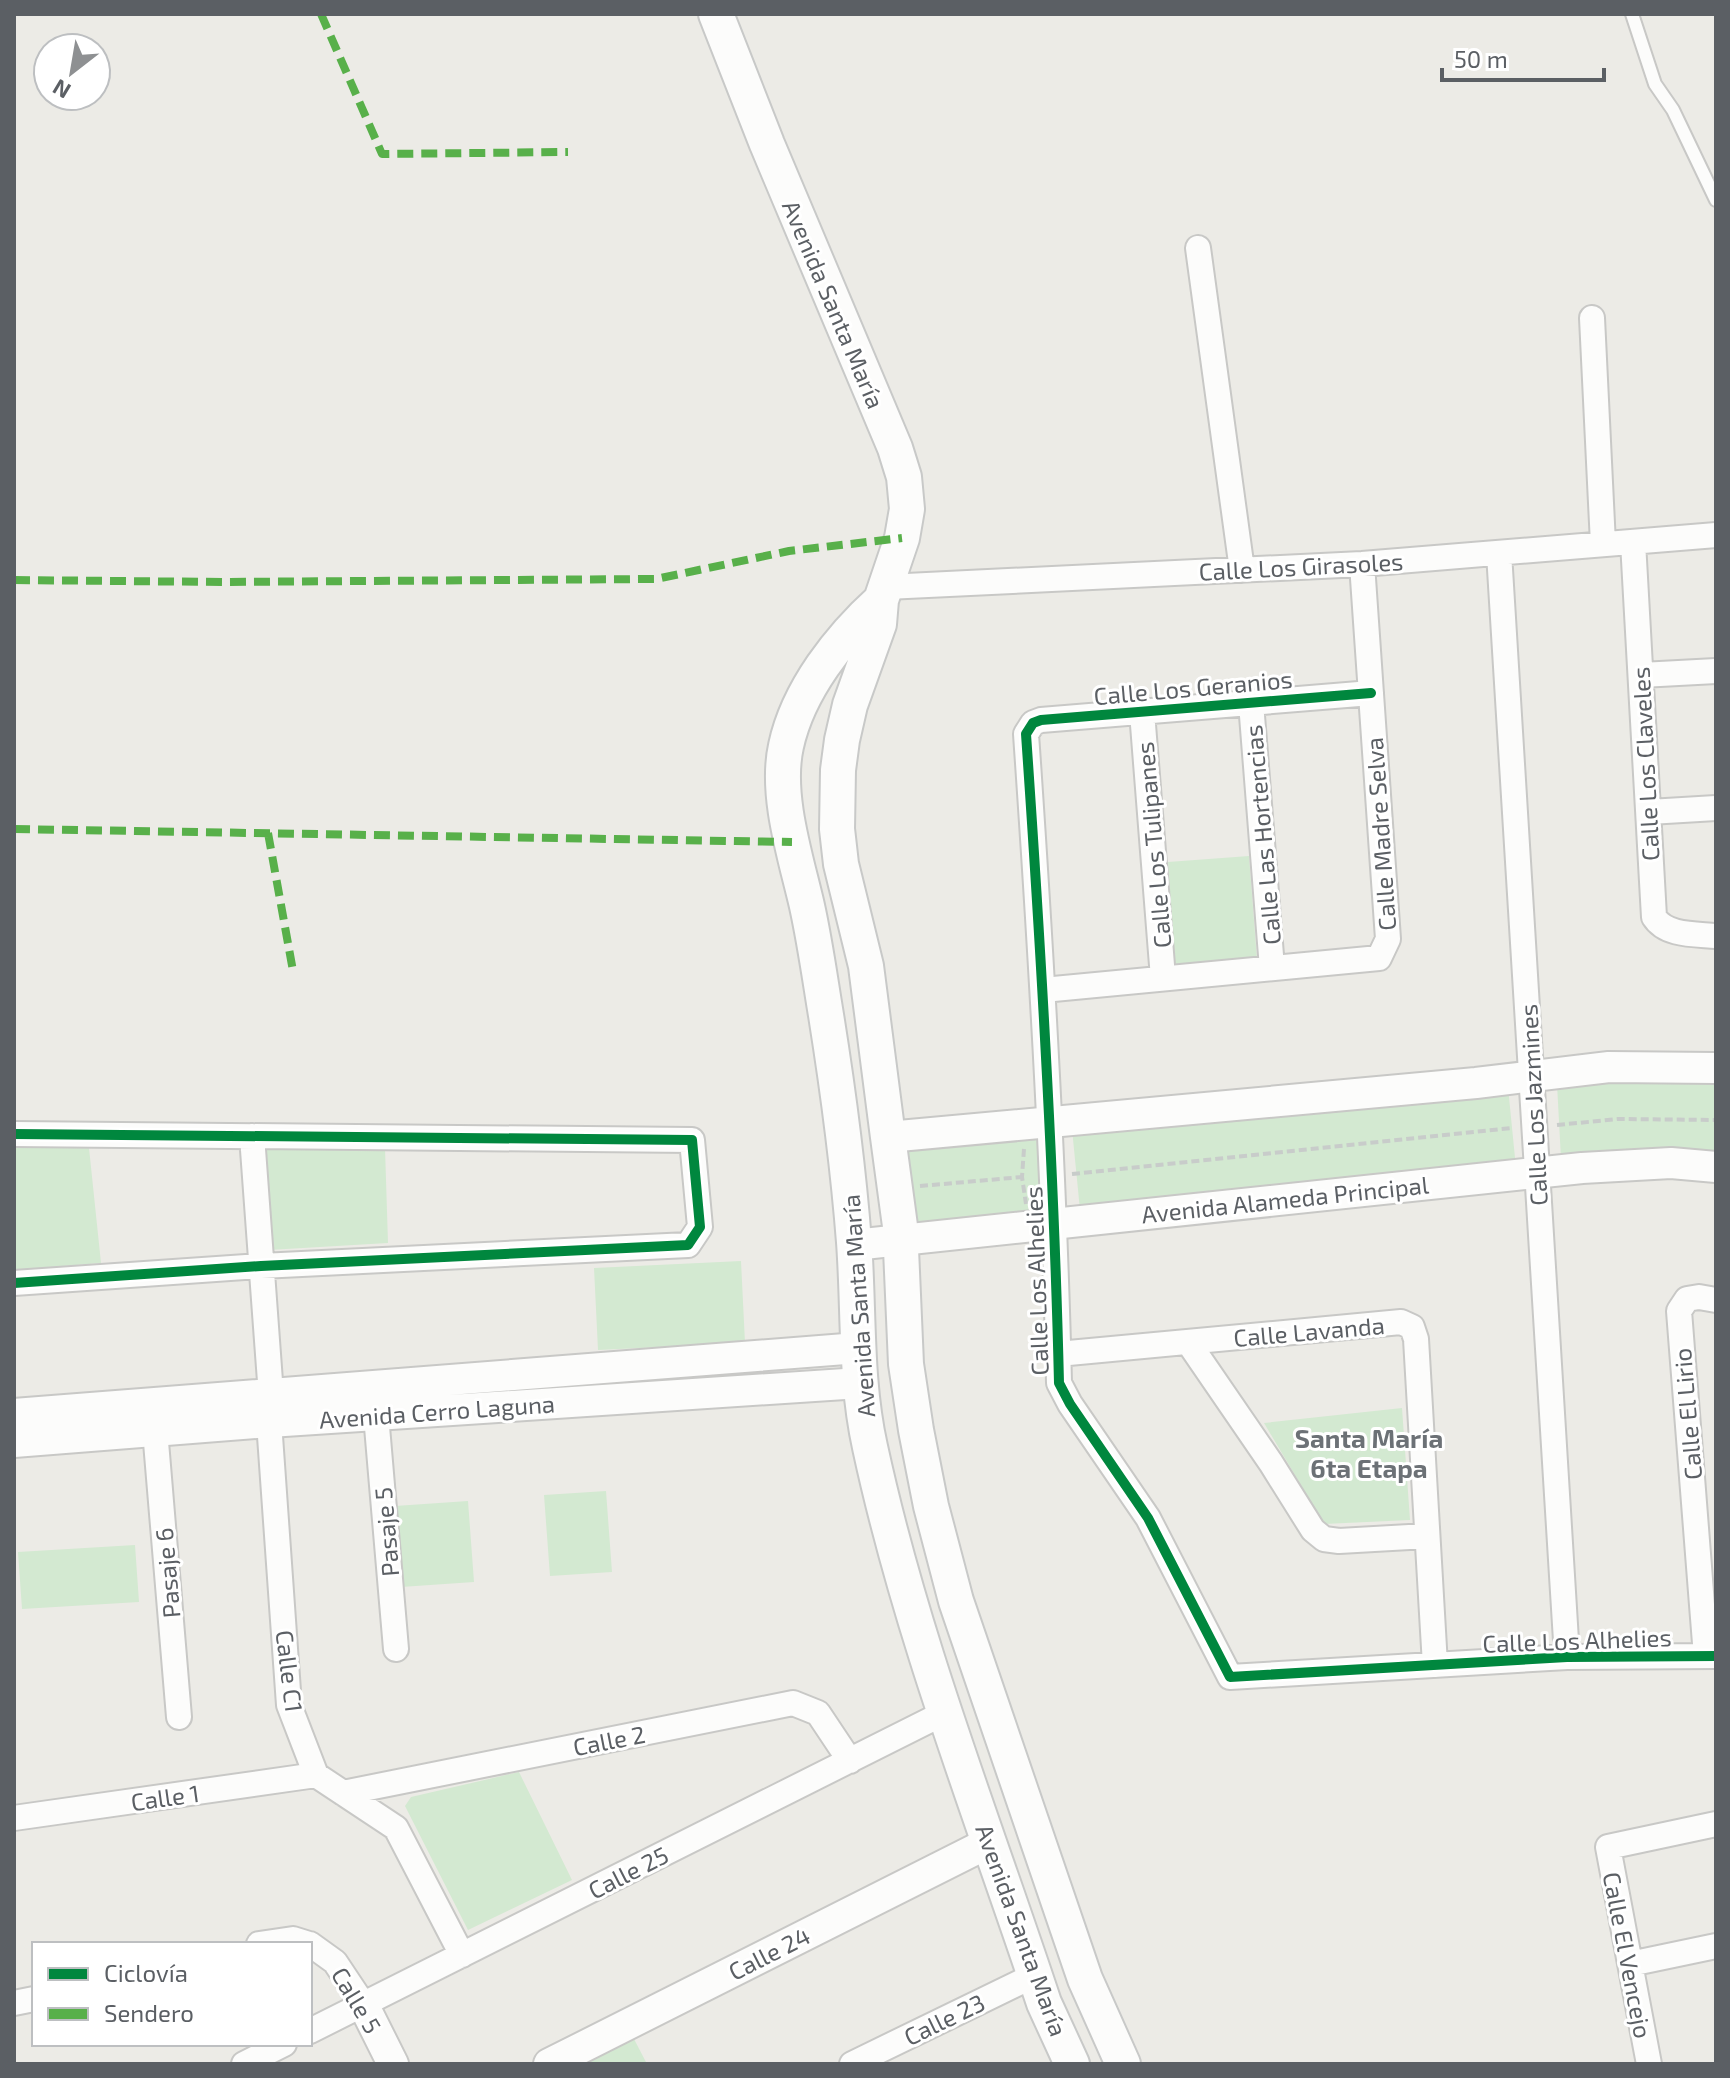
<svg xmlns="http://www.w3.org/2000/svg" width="1730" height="2078" font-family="'Exo 2',sans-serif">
<rect width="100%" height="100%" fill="#ecebe6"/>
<path fill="#d3e9d1" d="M1249 856 1257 959 1175 964 1168 862Z
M1613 1078 1716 1080V1155L1561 1159 1557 1084Z
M1508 1087 1516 1168 1080 1210 1072 1129Z
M1036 1134 1044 1216 908 1228 901 1146Z
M14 1147 89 1148 101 1263 14 1270Z
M385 1148 388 1243 269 1250 261 1149Z
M741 1261 745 1343 598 1350 594 1268Z
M1402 1408 1410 1520 1324 1524 1264 1423Z
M606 1491 612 1572 550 1576 544 1495Z
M468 1501 474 1582 401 1587 395 1506Z
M135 1545 139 1602 22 1609 18 1552Z
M519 1772 572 1880 468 1930 405 1806 411 1797Z
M634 2039 647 2064H585Z"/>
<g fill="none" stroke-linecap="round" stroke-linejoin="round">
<g stroke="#c8c8c6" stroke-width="16">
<path id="service" d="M1632 14 1655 84 1673 110 1716 200"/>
</g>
<g stroke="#c8c8c6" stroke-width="28">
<path id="minor" d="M1198 248 1242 570
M1592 318 1603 544
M1633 542 1654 917C1666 936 1695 934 1716 936
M1499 553 1567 1657
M886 587 1362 564 1716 535
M1641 675 1716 671
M1371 693 1041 720 1033 723 1026 734C1041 950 1054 1167 1059 1383L1070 1404 1148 1518 1230 1677 1567 1657 1716 1656
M1251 703 1272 968
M1142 712 1163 978
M1649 812 1716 808
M1043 990 1379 958 1388 939 1362 564
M14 1134 692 1140 700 1227 688 1245 261 1266 14 1283
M252 1136 271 1395
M1188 1342 1271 1463 1313 1530 1324 1539 1339 1541 1427 1536
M1058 1354 1401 1322 1412 1327 1416 1339 1435 1665
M376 1415 396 1649
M269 1422 289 1705 316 1775 396 1828 462 1955
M155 1430 179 1717
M1706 1656 1679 1311 1687 1299 1699 1297 1716 1300
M343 1793 793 1703 818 1713 850 1761
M14 1818 316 1775
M259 1944 293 1939 309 1944
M310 1944 335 1962 363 2004
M1630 1964 1716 1946
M14 2003 34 1999
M310 2031 946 1712
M244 2064 284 2044
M852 2064 1035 1975
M1649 2064 1608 1847 1716 1824"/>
</g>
<g stroke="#c8c8c6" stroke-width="34">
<path id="tertiary" d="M888 1137 1476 1083 1609 1067 1716 1068
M854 1245 1582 1168 1671 1163 1716 1167
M14 1414 858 1348
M14 1442 269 1422 860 1383
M363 2004 393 2064
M549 2064 990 1842"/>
</g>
<g stroke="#c8c9c8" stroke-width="38">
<path id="secondary" d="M716 14 767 144 895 448 904 477 907 509 902 538 881 600 879 624 850 705 842 740 838 770 837 829 841 864 866 966 888 1137 900 1226 906 1364 916 1430 931 1506 956 1601 1085 1979 1123 2064
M881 600C840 637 798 690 786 746 775 795 796 858 807 906 815 942 820 979 826 1015 838 1090 848 1165 854 1242 859 1310 855 1380 870 1447 911 1637 983 1819 1044 2003L1072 2064"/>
</g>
<path stroke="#c8ccca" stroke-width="4" stroke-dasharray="8 4" stroke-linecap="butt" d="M1557 1125 1618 1119 1716 1120
M1024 1149 1022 1177 1026 1204
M1072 1174 1512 1128
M920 1186 1022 1177"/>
<use href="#service" stroke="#fcfcfb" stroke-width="12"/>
<use href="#minor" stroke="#fcfcfb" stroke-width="24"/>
<use href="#tertiary" stroke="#fcfcfb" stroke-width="30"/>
<use href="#secondary" stroke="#fcfcfb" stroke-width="34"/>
<path stroke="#58b04a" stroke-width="8" stroke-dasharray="16 8" stroke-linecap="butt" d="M321 14 382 154 568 152
M14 580 222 582 656 579 789 551 902 538
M14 829 792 842
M268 833 293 971"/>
<g stroke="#fff" stroke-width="15">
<path id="cycleway" d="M1371 693 1041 720 1033 723 1026 734C1041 950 1054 1167 1059 1383L1070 1404 1148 1518 1230 1677 1567 1657 1716 1656
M14 1134 692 1140 700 1227 688 1245 261 1266 14 1283"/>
</g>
<use href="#cycleway" stroke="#00873e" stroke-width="10"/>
</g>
<g text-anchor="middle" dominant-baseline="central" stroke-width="6" stroke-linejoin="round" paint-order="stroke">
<g font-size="24" fill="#5b5f64" stroke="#fff">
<text transform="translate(834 304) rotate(67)">Avenida Santa María</text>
<text transform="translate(1301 566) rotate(-3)">Calle Los Girasoles</text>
<text transform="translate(1193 687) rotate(-5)">Calle Los Geranios</text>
<text transform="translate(1645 764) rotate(-93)">Calle Los Claveles</text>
<text transform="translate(1380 834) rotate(-94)">Calle Madre Selva</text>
<text transform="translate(1262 835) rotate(-95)">Calle Las Hortencias</text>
<text transform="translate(1153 845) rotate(-95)">Calle Los Tulipanes</text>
<text transform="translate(1533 1105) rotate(-93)">Calle Los Jazmines</text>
<text transform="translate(1285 1199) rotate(-6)">Avenida Alameda Principal</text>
<text transform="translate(1036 1281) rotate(-92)">Calle Los Alhelies</text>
<text transform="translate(858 1306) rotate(-94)">Avenida Santa María</text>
<text transform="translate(1309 1331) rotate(-5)">Calle Lavanda</text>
<text transform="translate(437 1411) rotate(-4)">Avenida Cerro Laguna</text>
<text transform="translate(1687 1414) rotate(-95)">Calle El Lirio</text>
<text transform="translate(386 1532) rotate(-95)">Pasaje 5</text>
<text transform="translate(167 1573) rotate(-95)">Pasaje 6</text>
<text transform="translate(1577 1640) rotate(-2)">Calle Los Alhelies</text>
<text transform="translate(290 1671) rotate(83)">Calle C1</text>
<text transform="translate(609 1740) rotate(-11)">Calle 2</text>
<text transform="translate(165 1797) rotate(-8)">Calle 1</text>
<text transform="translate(628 1872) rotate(-27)">Calle 25</text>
<text transform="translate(1022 1930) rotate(70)">Avenida Santa María</text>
<text transform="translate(769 1953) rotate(-27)">Calle 24</text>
<text transform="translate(1628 1955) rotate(79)">Calle El Vencejo</text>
<text transform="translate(357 2000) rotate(59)">Calle 5</text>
<text transform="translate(944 2019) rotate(-26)">Calle 23</text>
</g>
<g font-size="26" font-weight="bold" fill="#6c7176" stroke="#fff">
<text x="1369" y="1437">Santa María<tspan x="1369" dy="30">6ta Etapa</tspan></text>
</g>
</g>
<rect width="1730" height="2078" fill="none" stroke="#5b5f64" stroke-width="32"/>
<rect x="32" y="1942" width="280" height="104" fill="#ffffff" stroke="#bdbfc1" stroke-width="2"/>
<rect x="48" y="1968" width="40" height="12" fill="#00873e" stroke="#bdbfc1" stroke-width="2"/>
<text x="104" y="1982" font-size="24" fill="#5b5f64">Ciclovía</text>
<rect x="48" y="2008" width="40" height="12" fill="#58b04a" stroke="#bdbfc1" stroke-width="2"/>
<text x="104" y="2022" font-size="24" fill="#5b5f64">Sendero</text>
<g transform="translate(72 72) rotate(211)"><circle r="38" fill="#ffffff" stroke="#bdbfc1" stroke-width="2"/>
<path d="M0-6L14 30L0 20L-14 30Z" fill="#8e9092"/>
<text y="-12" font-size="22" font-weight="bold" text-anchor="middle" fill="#5b5f64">N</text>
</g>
<path d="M1442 68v12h162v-12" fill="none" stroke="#5b5f64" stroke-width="4"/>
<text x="1454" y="68" font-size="24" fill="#5b5f64" stroke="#ffffff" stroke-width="6" paint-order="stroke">50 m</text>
</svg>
